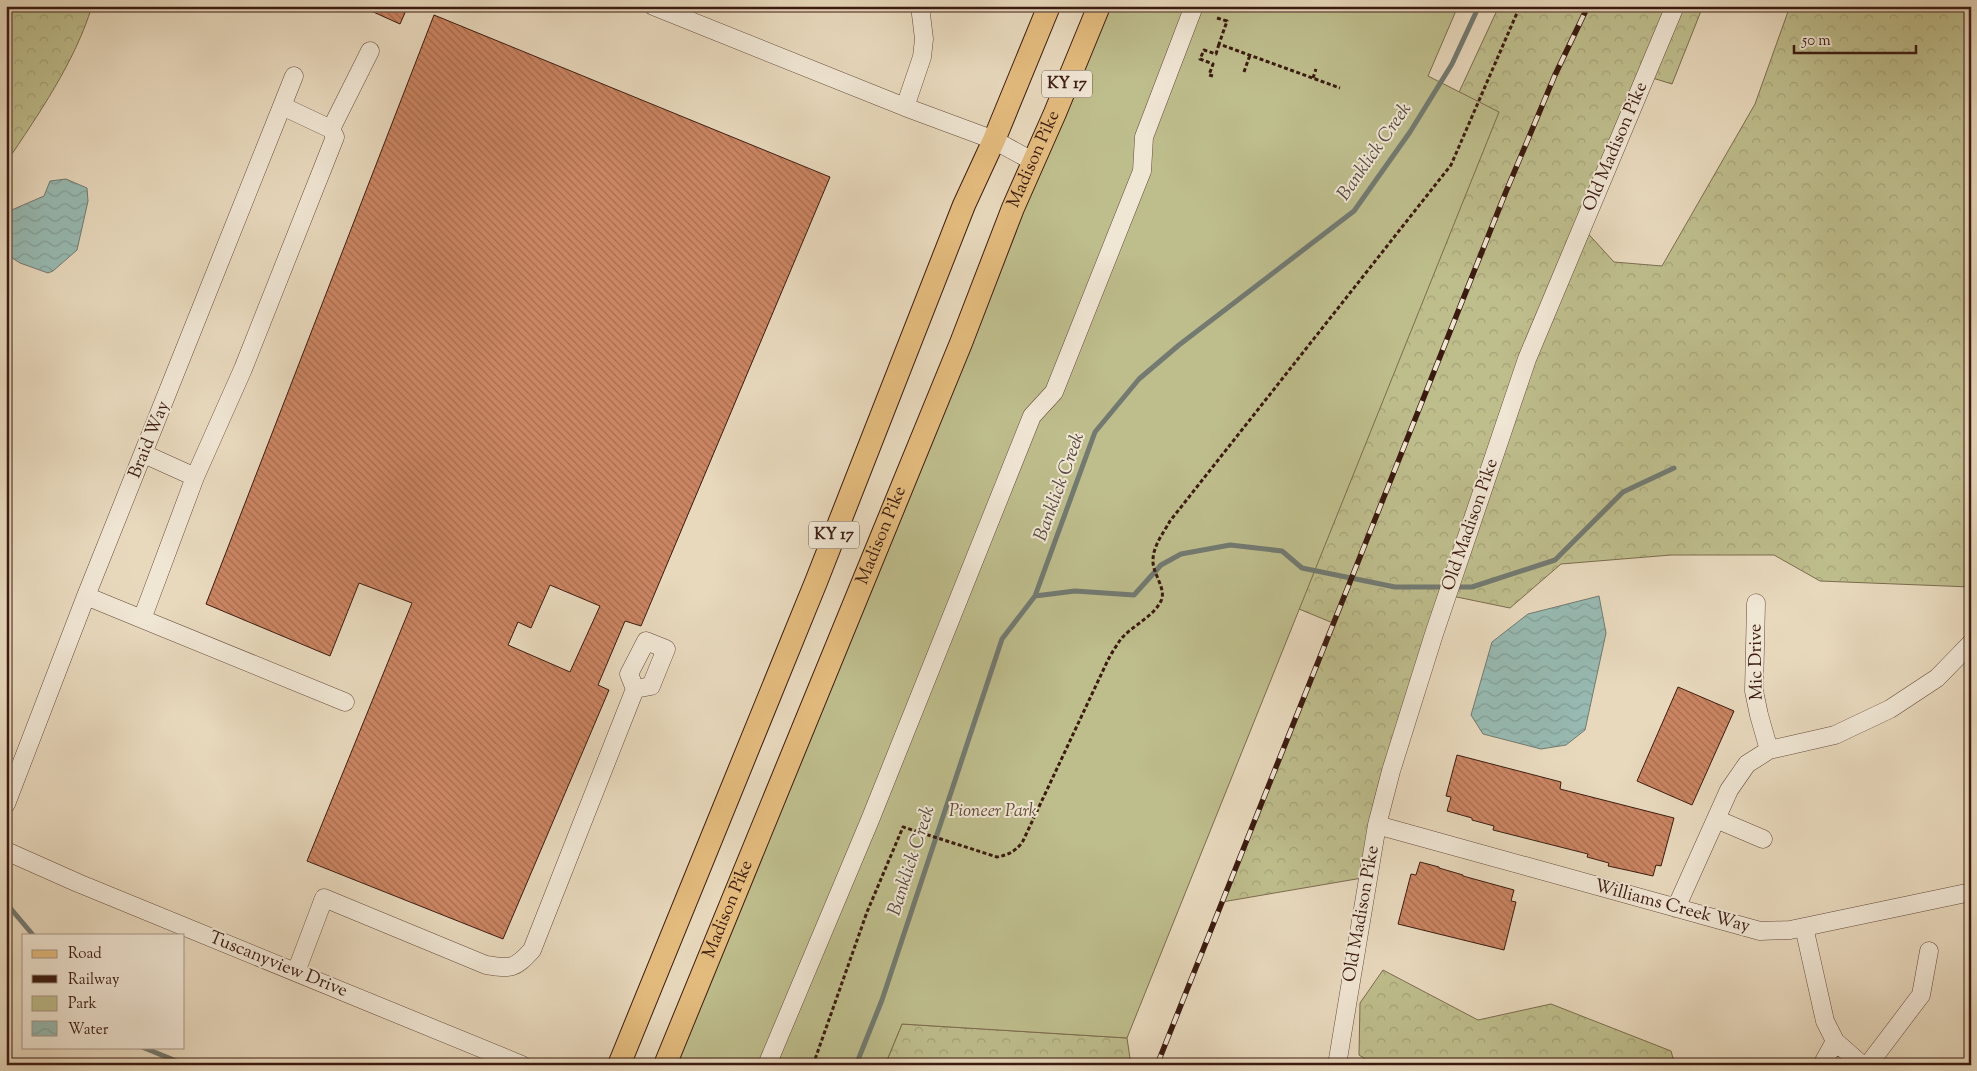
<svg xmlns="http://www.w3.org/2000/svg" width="1977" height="1071" font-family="'Sorts Mill Goudy',serif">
<defs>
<pattern id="forest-crowns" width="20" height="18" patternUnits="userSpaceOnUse" patternTransform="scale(1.25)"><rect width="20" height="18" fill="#bebd8c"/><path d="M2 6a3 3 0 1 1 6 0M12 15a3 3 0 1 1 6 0" fill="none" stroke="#a4a278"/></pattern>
<pattern id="water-waves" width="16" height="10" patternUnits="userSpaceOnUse" patternTransform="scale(1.25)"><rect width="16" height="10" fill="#97bab2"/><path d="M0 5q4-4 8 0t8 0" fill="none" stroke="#839f98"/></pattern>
<pattern id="building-back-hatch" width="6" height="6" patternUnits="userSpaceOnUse" patternTransform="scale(1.25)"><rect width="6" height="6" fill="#cb8562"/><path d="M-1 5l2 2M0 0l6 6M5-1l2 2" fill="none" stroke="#a66c4f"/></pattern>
</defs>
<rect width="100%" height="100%" fill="#e8d9bd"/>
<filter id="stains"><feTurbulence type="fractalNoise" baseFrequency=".004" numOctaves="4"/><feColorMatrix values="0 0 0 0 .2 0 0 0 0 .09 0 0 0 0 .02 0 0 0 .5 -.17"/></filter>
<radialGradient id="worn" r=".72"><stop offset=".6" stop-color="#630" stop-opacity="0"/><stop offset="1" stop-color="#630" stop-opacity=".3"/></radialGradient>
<path fill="url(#forest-crowns)" stroke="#7c6c4e" d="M6 6H92C75 62 38 115 6 163Z
M1499 6H1703L1672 84 1646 76 1582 227 1614 262 1662 266 1755 104 1790 6H1971V587L1820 581 1774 555H1671L1561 564 1510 608 1447 595 1368 877 1222 902 1333 623 1299 609 1262 599 1428 159Z
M1383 970 1478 1020 1551 1004 1671 1051 1675 1065H1375L1359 1055 1360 1003Z
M902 1024 1127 1038 1131 1065H885Z"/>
<path fill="#bebd8c" stroke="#7c6c4e" d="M1099 6H1458L1428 76 1499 112 1127 1038 902 1024 885 1065H665Z"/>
<path fill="url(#water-waves)" stroke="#727a71" d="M66 179 87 188 88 201 77 250 53 271 48 273 20 263 6 254 7 212 44 196 50 181Z
M1599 596 1606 633 1585 730 1566 745 1541 749 1483 734 1471 715 1492 642 1528 614Z"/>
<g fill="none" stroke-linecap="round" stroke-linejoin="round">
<path stroke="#727a71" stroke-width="5" d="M1035 596 1075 591 1134 595 1161 565 1181 554 1230 545 1282 551 1302 568 1395 587H1472L1555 560 1623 492 1674 468
M6 903 33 935
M142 1047 186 1065
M856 1065 882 1000 1002 639 1035 596 1095 432 1139 379 1179 345 1354 211 1410 132 1452 64 1479 6"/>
</g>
<path fill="url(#building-back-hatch)" stroke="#3b1b10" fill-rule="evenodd" d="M360 6H408L400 24Z
M434 15 830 177 641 626 625 621 598 685 609 690 503 939 307 861 412 603 359 583 330 656 206 604ZM550 585 600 606 570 672 508 645 518 622 531 628Z
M1678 687 1734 711 1692 805 1637 781Z
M1457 755 1561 782 1560 789 1674 818 1661 866 1656 865 1653 876 1631 871 1608 866 1609 863 1587 857 1588 854 1493 830 1494 826 1472 820V818L1447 811 1451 797 1446 796Z
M1420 862 1439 867V868L1463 875V876L1514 890 1511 901 1516 902 1504 950 1398 924 1411 874 1416 875Z"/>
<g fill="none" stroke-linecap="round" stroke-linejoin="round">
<g stroke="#664a3b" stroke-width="19">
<path id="minor" d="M653 6 905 107 994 140 1034 162
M905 107 922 57 924 39 920 6
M331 129 370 51
M144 454 195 477 243 369 335 137 331 129 282 106
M86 596 142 619 195 477
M1756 603 1754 691 1759 715 1769 750
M142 619 345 702
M6 804 86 596 294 76
M1716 819 1763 839
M1377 825 1760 931 1790 930 1971 892
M6 851 78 883 522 1065
M1676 908 1729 790 1747 764 1769 750 1835 735 1890 709 1937 678 1971 643
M1804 927 1825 1021 1835 1041 1862 1065
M296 972 324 898 486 965C511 969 515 969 532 950L635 689 651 686 666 649 646 641 629 674 635 689
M767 1065 870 820 1032 416 1054 392 1142 171 1144 137 1194 6
M1337 1065 1377 825 1391 771 1434 634 1527 359 1675 6
M1822 1065 1835 1041
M1868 1065 1921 995 1929 951"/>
</g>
<g stroke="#3b1b10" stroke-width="24">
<g id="major">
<path d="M619 1065 816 582 964 205 994 140 1049 6"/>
<path id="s1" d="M665 1065 961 343 1013 208 1055 113 1099 6"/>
</g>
</g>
<path stroke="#3b1b10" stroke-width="3" stroke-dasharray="4 2.5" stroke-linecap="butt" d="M1217 18 1227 21 1219 44 1340 88
M1244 72 1250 55
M1213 76 1209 75 1213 64 1200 59 1204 50 1216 54 1219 44
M1313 78 1316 69
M813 1065 867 912 903 827 997 857C1008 855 1014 852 1022 843L1107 662C1111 654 1116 646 1121 639 1133 625 1153 617 1161 601 1167 589 1152 573 1153 560 1153 546 1164 532 1170 521L1451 165 1520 6"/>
<use href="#minor" stroke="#f0e6d4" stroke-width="18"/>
<use href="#major" stroke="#e4bc7e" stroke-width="22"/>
<g stroke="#3b1b10" stroke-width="5.5">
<path id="rail" d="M1157 1065 1505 194 1555 75 1588 6"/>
</g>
<use href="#rail" stroke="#f0e6d4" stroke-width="4" stroke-dasharray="11" stroke-linecap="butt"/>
</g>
<g text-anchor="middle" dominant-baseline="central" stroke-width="4" stroke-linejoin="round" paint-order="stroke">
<g fill="#f0e6d4" stroke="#71584b" stroke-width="1">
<rect x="1042" y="70.5" width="50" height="27" rx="4"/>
<rect x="809" y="521.5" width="50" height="27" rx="4"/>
</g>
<g font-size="16" font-weight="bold" fill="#3b1b10">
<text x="1067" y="84">KY 17</text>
<text x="834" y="535">KY 17</text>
</g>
<g font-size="18" fill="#3b1b10" stroke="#f0e6d4">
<text transform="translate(1616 147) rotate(-67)">Old Madison Pike</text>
<text stroke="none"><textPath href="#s1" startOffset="978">Madison Pike</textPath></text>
<text transform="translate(150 440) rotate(-68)">Braid Way</text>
<text transform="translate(1471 525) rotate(-71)">Old Madison Pike</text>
<text stroke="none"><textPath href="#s1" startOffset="572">Madison Pike</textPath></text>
<text transform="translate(1757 662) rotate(-91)">Mic Drive</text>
<text transform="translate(1672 907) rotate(15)">Williams Creek Way</text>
<text stroke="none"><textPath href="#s1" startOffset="168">Madison Pike</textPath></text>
<text transform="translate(1362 914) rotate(-80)">Old Madison Pike</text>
<text transform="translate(278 965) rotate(22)">Tuscanyview Drive</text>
</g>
<g font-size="18" font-style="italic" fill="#624c35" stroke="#f0e6d4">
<text x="993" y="812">Pioneer Park</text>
</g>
<g font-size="19" font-style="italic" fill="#574b41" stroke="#f0e6d4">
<text transform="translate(1375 152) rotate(-55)">Banklick Creek</text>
<text transform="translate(1060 487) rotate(-70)">Banklick Creek</text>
<text transform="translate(912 861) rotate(-72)">Banklick Creek</text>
</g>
</g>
<rect width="1977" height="1071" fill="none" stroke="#e8d9bd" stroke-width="25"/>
<rect x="8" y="8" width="1962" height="1056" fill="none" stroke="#3b1b10" stroke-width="2.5"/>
<rect x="12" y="12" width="1952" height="1046" fill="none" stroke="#3b1b10"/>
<rect x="22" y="934" width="162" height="115" fill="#f0e6d4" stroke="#a89586"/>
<rect x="32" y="950" width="25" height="8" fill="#e4bc7e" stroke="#a89586"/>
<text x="68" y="958" font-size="15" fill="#3b1b10">Road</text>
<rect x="32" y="975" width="25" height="8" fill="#3b1b10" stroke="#a89586"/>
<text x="68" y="984" font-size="15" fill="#3b1b10">Railway</text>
<rect x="32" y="996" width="25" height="15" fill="#bebd8c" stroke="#a89586"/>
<text x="68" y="1008" font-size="15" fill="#3b1b10">Park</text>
<rect x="32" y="1021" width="25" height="15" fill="url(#water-waves)" stroke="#a89586"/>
<text x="68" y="1034" font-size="15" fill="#3b1b10">Water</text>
<path d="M1794 45v8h122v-8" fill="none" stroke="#3b1b10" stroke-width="2.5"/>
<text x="1802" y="45" font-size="15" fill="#3b1b10" stroke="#f0e6d4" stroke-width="4" paint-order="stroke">50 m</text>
<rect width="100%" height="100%" filter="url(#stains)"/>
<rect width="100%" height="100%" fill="url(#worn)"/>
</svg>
